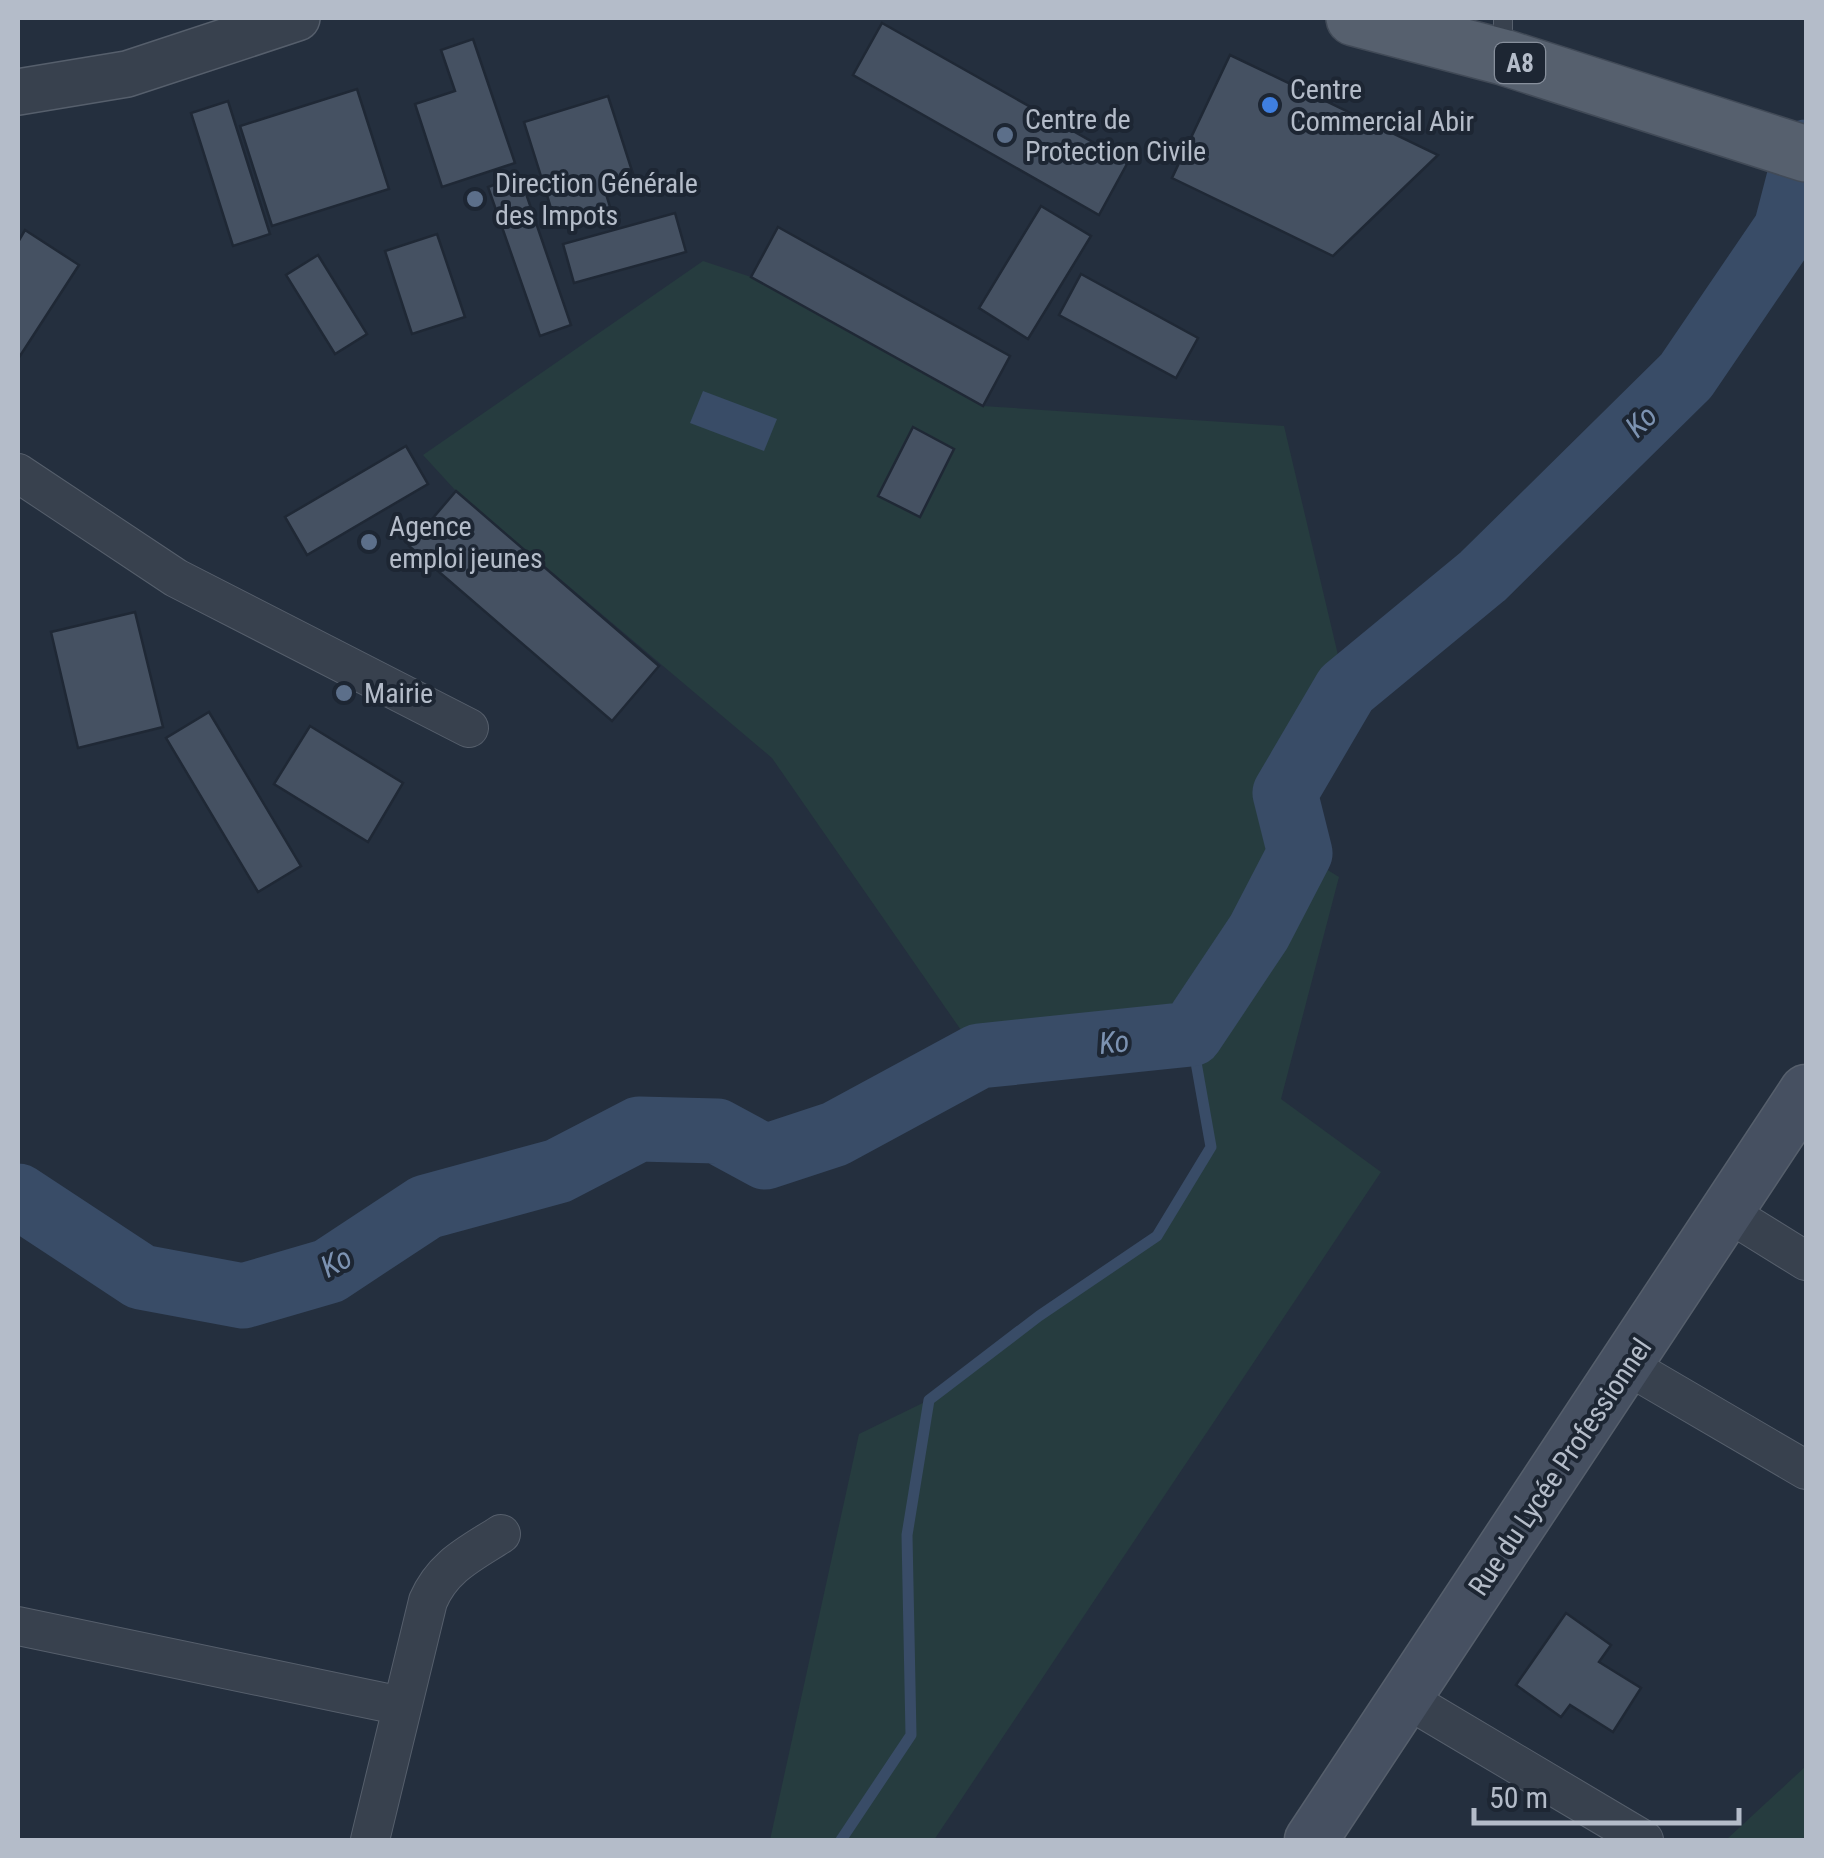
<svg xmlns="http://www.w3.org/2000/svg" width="1824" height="1858" font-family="'Roboto Condensed',sans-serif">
<rect width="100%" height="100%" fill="#242f3e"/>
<path fill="#263c3f" d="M703 261 751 277 983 406 1284 426 1346 689 1285 793 1300 853 1339 877 1281 1099 1381 1172 934 1840H770L859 1434 929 1400 1039 1316 1157 1236 1211 1147 1191 1034 979 1056 772 758 456 491 423 455Z
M1806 1766V1840H1726Z"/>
<path fill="#394c67" d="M703 391 777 419 764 451 690 423Z"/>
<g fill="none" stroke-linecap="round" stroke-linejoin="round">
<path stroke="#394c67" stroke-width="11" d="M841 1840 911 1735 907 1535 929 1400 1039 1316 1157 1236 1211 1147 1191 1034"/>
<path stroke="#394c67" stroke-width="65" d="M18 1196 141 1277 243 1296 329 1271 426 1207 558 1171 639 1129 717 1131 765 1157 835 1134 979 1056 1191 1034 1259 932 1300 853 1285 793 1346 689 1483 576 1686 376 1786 229 1806 152"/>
</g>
<path fill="#455162" stroke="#1f2835" stroke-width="2.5" d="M882 23 1128 162 1099 215 853 75Z
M473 39 515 163 442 187 415 104 455 91 441 50Z
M1230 55 1438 155 1333 256 1172 178Z
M357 89 389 189 272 226 240 126Z
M608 96 633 174 603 184 610 207 556 224 524 122Z
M228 101 270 234 233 246 191 113Z
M520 176 571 325 540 336 488 187Z
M1041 206 1091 236 1028 339 979 308Z
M675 213 686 252 574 283 563 244Z
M778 227 1010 356 983 406 751 277Z
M25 230 79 265 18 359V242Z
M437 234 465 317 412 334 385 251Z
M318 255 367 334 335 354 286 275Z
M1081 274 1198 338 1176 378 1059 315Z
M913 427 954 449 920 517 878 496Z
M406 446 428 484 307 555 285 517Z
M456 491 659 666 612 721 409 546Z
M135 612 163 727 78 748 51 632Z
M209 712 301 866 258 892 166 738Z
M310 726 403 783 368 842 274 784Z
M1566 1613 1611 1645 1599 1662 1641 1688 1613 1732 1570 1705 1561 1717 1516 1685Z"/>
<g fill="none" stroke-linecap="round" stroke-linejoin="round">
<g stroke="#565f6c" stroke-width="20">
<path id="service" d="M1503 52V18"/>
</g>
<g stroke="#565f6c" stroke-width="40">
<path id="minor" d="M18 473 176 578 469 728
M1727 1212 1806 1261
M1628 1366 1806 1470
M18 1626 402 1706
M1405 1698 1644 1840
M370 1840 428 1601C443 1566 470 1554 501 1534"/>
</g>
<g stroke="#565f6c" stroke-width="48">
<path id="tertiary" d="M18 92 127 74 297 18"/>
</g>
<g stroke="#565f6c" stroke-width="55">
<path id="secondary" d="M1311 1840 1806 1091"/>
</g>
<g stroke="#414a57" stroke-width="58">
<path id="primary" d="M1354 18 1503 57 1806 154"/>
</g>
<use href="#service" stroke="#38414e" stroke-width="18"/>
<use href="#minor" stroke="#38414e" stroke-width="38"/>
<use href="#tertiary" stroke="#38414e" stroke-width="45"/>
<use href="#secondary" stroke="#465061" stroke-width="52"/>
<use href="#primary" stroke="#56606e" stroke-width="55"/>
</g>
<circle fill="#3f7fe0" stroke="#1d2633" stroke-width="4" cx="1270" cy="105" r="10"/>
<g fill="#5c6f8a" stroke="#1d2633" stroke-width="4">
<circle cx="1005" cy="135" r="10"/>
<circle cx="475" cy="199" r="10"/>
<circle cx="369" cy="542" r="10"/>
<circle cx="344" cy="693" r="10"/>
</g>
<g text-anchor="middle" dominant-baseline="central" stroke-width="8" stroke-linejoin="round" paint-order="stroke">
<rect fill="#1d2633" stroke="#878f9c" stroke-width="2.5" x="1495" y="43" width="50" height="40" rx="8"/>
<g font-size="25" font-weight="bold" fill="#b4bcc9">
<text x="1520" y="63">A8</text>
</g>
<g font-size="28" fill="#b4bcc9" stroke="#1d2633" text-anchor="start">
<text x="1290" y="89">Centre<tspan x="1290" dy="32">Commercial Abir</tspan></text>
<text x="1025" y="119">Centre de<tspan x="1025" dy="32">Protection Civile</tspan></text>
<text x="495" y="183">Direction Générale<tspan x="495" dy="32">des Impots</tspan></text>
<text x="389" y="526">Agence<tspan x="389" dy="32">emploi jeunes</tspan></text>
<text x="364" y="693">Mairie</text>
</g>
<g font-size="28" fill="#b4bcc9" stroke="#1d2633">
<text transform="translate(1560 1467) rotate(-56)">Rue du Lycée Professionnel</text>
</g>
<g font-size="30" font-style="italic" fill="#7c92b1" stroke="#1d2633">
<text transform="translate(1641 421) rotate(-44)">Ko</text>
<text transform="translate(1114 1042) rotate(-6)">Ko</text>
<text transform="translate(336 1262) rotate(-28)">Ko</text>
</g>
</g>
<rect width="1824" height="1858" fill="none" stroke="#b4bcc9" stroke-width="40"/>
<path d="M1474 1808v15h265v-15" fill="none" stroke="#b4bcc9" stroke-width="5"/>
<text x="1489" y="1808" font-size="30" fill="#b4bcc9" stroke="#1d2633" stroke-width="8" paint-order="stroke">50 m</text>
</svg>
